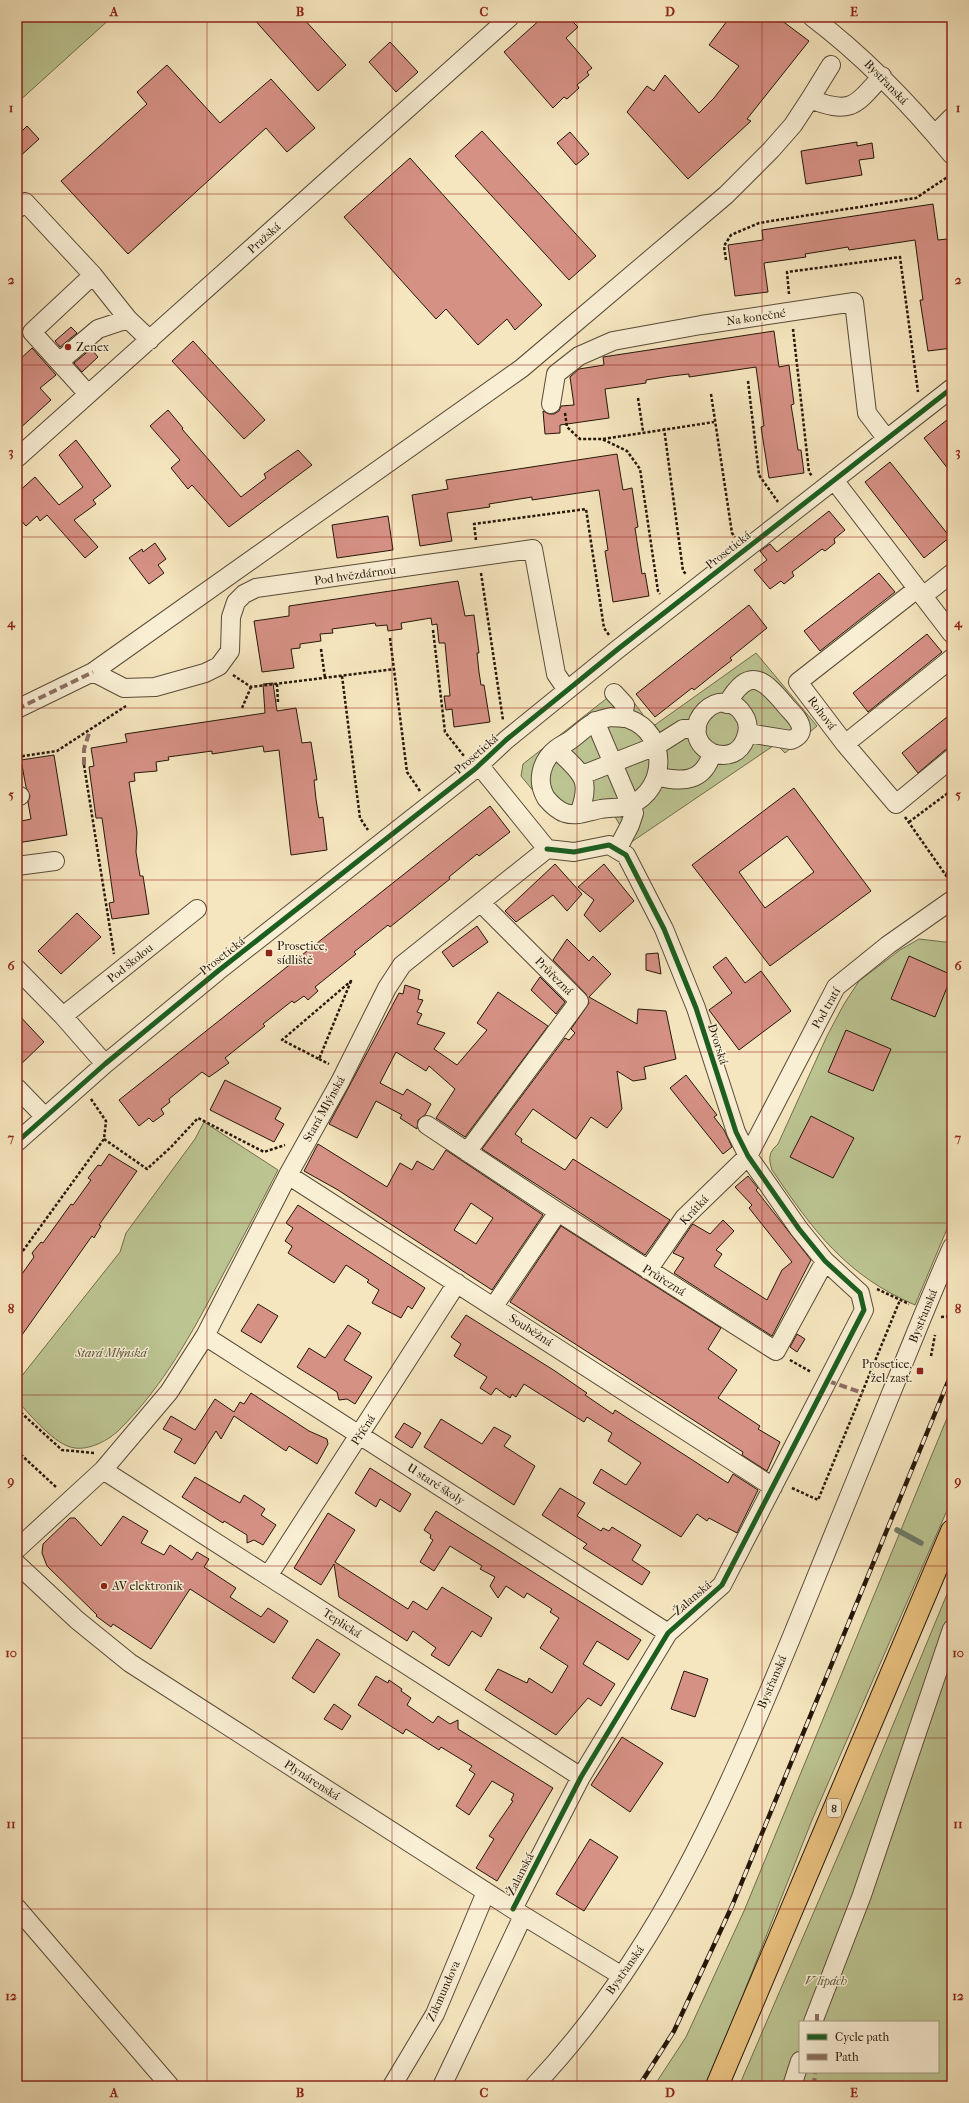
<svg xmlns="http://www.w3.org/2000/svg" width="969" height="2103" font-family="'IM FELL French Canon',serif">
<rect width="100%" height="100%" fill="#f6e6bf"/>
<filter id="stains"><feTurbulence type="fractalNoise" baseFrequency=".005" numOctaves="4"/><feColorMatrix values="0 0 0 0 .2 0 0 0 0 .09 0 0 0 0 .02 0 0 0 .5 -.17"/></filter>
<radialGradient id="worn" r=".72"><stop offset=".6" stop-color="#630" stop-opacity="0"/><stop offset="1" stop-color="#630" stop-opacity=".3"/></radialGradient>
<path fill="#bcc592" stroke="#706e4e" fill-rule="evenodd" d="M17 17H112L17 103Z
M756 653 817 726 785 753 776 744 630 843 613 813 558 821 521 776 523 764 611 695 630 697 652 727Z
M919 939 945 942 952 939V1217L915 1305C845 1275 813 1230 772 1170 768 1158 769 1152 778 1144L827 1036 844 1004 859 981 900 950Z
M204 1122 278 1170C259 1207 240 1243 220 1280 192 1333 163 1387 119 1430 109 1440 90 1450 75 1448 55 1446 31 1415 17 1401V1382L120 1252 126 1233 195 1139Z
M952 1406V1499L812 1820 713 2071 704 2086H654L686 2037 744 1911Z
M952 1582V2086H739L862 1800ZM800 2022H938V2072H800Z"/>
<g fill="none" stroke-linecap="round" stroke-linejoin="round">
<path stroke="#6d7c6c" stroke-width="5.5" d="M897 1530 921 1543"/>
</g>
<path fill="#d69185" stroke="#25170a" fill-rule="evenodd" d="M252 17H302L346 65 318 91Z
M543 17H568L578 27 566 38 592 68 587 72 589 75 577 85 579 88 567 99 564 97 553 108 504 52Z
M730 17H777L809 41 747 119 751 121 688 179 627 112 647 86 654 91 665 75 699 113 714 98 739 66 709 45Z
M390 42 418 72 396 92 369 62Z
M167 65 220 123 271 79 315 128 287 152 266 128 128 254 61 181 147 104 137 92Z
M27 126 39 139 17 159V136Z
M482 131 596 256 569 280 455 156Z
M570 132 589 154 576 165 557 143Z
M857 142V146L872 143 874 158 859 160 862 175 806 184 801 151Z
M410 158 542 305 515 330 507 319 478 345 446 309 436 319 344 217Z
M933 204 938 240 947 239 952 270V348L928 351 920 300H923L915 240 849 250 848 247 830 250 805 254 806 257 764 263 768 292 735 296 728 245 763 240 762 230Z
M71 327 77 333 60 347 55 341Z
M774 331 779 367 789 365 794 404 791 405 794 423 798 450H801L804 473 769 478 761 427 764 426 756 367 689 377V374L671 376 646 380V383L605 389 609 418 560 425V433L545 434 543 411 549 414H554L559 411 561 406 574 405 570 377 579 369 604 365 603 357Z
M193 341 265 420 244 439 172 361Z
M32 348 56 375 40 388 51 400 17 431V362Z
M91 349 98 357 82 372 74 363Z
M168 410 183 428 182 429 241 497 266 478 264 474 298 450 312 465 229 527 192 485 188 489 171 468 180 460 150 426Z
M952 416V474L924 438Z
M76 440 111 486 93 500 96 504 74 520 98 547 85 558 47 515 40 521 37 516 26 526 17 516V493L35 477 59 505 83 487 59 455Z
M617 454 623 490 632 488 638 527 635 528 642 574 645 573 649 596 613 602 605 551 608 550 599 490 532 500V497L489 504 490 507 447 513 452 541 420 546 412 495 448 489 446 480Z
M890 462 950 537 924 558 865 482Z
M829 511 845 530 834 539 835 543 825 551 822 549 792 572 794 576 784 584 781 581 770 589 754 570 767 560 760 551 770 544 777 552Z
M388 516 393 550 337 558 332 525Z
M155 543 166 559 158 565 164 573 149 584 129 558 142 549 143 552Z
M879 573 895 592 820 651 804 631Z
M458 581 465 616 474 615 479 653H477L479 672 481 685H484L490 722 454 727 452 709 446 710 444 696H450L445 643H439L437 624 432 625 431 618 401 623 402 629 388 631 387 625 376 626 375 623 332 629 333 633 320 634 321 641 300 644V648L291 649 294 668 262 672 254 621 289 616V606Z
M749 605 767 628 730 658 732 660 719 670 694 690 692 688 655 717 636 694Z
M927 634 942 652 868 712 853 693Z
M273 683 277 711 296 708 302 743 311 742 317 780H314L316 799 319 818 323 817 327 850 291 855 279 750 264 752 263 746 212 754V751L168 757 169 760 156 762 157 771 134 773 135 781 129 782 137 832 136 852 140 876H143L149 914 112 919 109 903 114 902 102 818H96L89 767 94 766 91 748 127 742 125 734 265 713 263 684Z
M952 713V748L945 750 918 773 902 753Z
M54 755 67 835 17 843V822L31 819 28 802 30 796 26 787 21 760Z
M794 788 871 891 770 966 692 865ZM787 836 814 872 765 908 739 872Z
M490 806 510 832 479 856 477 854 449 877 450 879 390 927 388 925 354 952 356 954 315 987 318 991 308 1000 304 996 294 1003 292 1001 263 1024 265 1026 225 1058 229 1063 209 1077 202 1072 169 1099 170 1102 161 1109 164 1114 153 1122 149 1118 139 1126 119 1100Z
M555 864 582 894 567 911 553 895 516 922 505 911Z
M604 864 634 901 600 932 584 915 594 900 578 887Z
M77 913 101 937 61 974 38 951Z
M477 926 488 942 453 967 442 952Z
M567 939 589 961 593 956 611 974 589 997 637 1024 638 1009 666 1011 676 1059 644 1067 646 1079 633 1081 617 1071 622 1109 607 1128 591 1117 576 1139 533 1109 515 1134 522 1139 521 1142 565 1170 573 1159 670 1220 645 1255 482 1149 565 1038 569 1040 575 1033 571 1029 589 1003 586 994 553 960Z
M658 953 661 974 646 970V954Z
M909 956 952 975 935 1017 891 999Z
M726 957 745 983 761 971 791 1011 739 1050 709 1010 732 993 713 967Z
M540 977 565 1002 556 1014 531 990Z
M405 985 420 990 418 999 423 1000 417 1012 422 1014 417 1024 445 1033 434 1049 457 1065 487 1030 477 1023 498 992 548 1026 465 1137 436 1118 455 1089 429 1066 426 1071 396 1052 380 1083 403 1095 407 1089 431 1104 425 1115 418 1120 417 1129 400 1118 402 1115 376 1101 357 1138 329 1124 399 993 403 994Z
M17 1013 44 1042 17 1068Z
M846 1030 891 1049 873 1091 828 1072Z
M686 1075 717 1115 714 1117 724 1130 732 1147 723 1154 670 1088Z
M225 1080 281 1108 275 1119 284 1124 274 1142 210 1110Z
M811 1116 854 1138 833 1178 790 1157Z
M318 1144 387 1187 400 1163 412 1170 417 1161 433 1170 446 1150 543 1215 492 1290 338 1190 304 1171ZM471 1203 493 1218 476 1244 454 1230Z
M109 1154 137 1171 99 1225 101 1226 94 1238 92 1236 17 1342V1281L34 1257 32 1253 41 1242 43 1243 71 1204 73 1205 91 1180 88 1178 98 1165 101 1166Z
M748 1176 758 1188 756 1190 811 1260 772 1336 674 1273 684 1258 673 1253 692 1225 693 1224 710 1234 723 1220 734 1231 716 1250 722 1254 714 1266 767 1300 782 1270 792 1262 749 1208 752 1205 735 1187Z
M298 1205 425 1288 412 1309 408 1306 401 1318 372 1303 379 1290 367 1282 369 1280 346 1265 334 1283 288 1253 292 1246 285 1241 293 1228 286 1223Z
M561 1226 721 1328 708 1349 737 1370 718 1398 760 1426 758 1429 780 1442 767 1471 742 1455 743 1452 732 1445 510 1302Z
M258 1304 278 1316 261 1343 241 1331Z
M466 1315 555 1371 587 1393 585 1395 613 1414 615 1410 728 1483 733 1474 758 1490 737 1533 709 1518 707 1521 697 1514 681 1537 593 1483 601 1469 626 1485 641 1463 608 1441 612 1433 587 1417 584 1422 524 1384 516 1397 512 1394 510 1398 496 1388 491 1395 480 1388 487 1377 454 1356 461 1344 451 1337Z
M348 1325 361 1333 344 1360 372 1377 355 1404 347 1399 339 1400 337 1392 297 1367 309 1348 325 1358Z
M797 1334 805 1339 797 1352 790 1347Z
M251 1393 309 1431 327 1439 328 1444 317 1464 289 1446 286 1451 234 1416 221 1439 216 1431 195 1464 174 1452 182 1439 163 1429 171 1416 195 1430 215 1399 234 1412 240 1402 244 1404Z
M441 1419 482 1444 494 1427 511 1436 504 1446 535 1466 514 1505 424 1447Z
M404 1423 421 1433 412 1448 395 1437Z
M370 1468 411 1494 400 1512 380 1499 376 1507 355 1493Z
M195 1477 240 1503 244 1495 265 1509 261 1515 276 1525 263 1545 254 1540 247 1543V1535L224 1521 223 1523 182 1497Z
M560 1488 585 1503 577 1516 601 1531 603 1528 609 1531 612 1527 641 1545 632 1560 650 1572 642 1585 583 1548 587 1544 542 1515Z
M436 1511 641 1640 628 1660 597 1641 583 1664 615 1684 601 1706 588 1698 556 1735 485 1690 498 1669 527 1683 529 1678 552 1693 568 1666 540 1648 559 1618 550 1612 552 1609 527 1593 524 1598 506 1586 498 1598 490 1586 495 1577 480 1569 482 1566 450 1546 434 1571 420 1562 433 1540 430 1538 431 1535 424 1530Z
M328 1513 355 1530 335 1562 408 1609 413 1601 427 1610 442 1587 492 1618 481 1637 472 1631 449 1666 431 1655 436 1648 413 1631 407 1641 339 1597 334 1564 321 1585 294 1568Z
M123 1516 148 1531 141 1543 164 1555 170 1545 192 1560 197 1552 209 1559 204 1567 236 1588 230 1597 261 1617 268 1608 288 1621 274 1643 190 1589 151 1649 113 1624 111 1627 96 1616 97 1615 47 1566 42 1553 43 1544 70 1518H75L101 1546Z
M317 1639 340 1654 314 1693 292 1678Z
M684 1671 708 1679 695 1717 671 1709Z
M376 1676 388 1683 389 1680 402 1689 401 1691 411 1698 407 1705 433 1723 438 1716 450 1724 458 1720V1729L553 1788 497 1881 476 1868 494 1839 489 1836 513 1801 511 1800 514 1794 492 1781 469 1815 456 1806 475 1774 469 1770 472 1766 441 1747 439 1750 406 1729 403 1734 358 1705Z
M334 1704 351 1716 342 1730 324 1719Z
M622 1737 663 1763 630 1812 591 1785Z
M590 1839 618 1857 584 1911 556 1894Z"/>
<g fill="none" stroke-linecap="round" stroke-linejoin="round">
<g stroke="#594b37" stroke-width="20">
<path id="minor" d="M812 17C865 57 910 104 952 155
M810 99 831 65
M935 134 952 117
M17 209 25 202 93 275 128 319 150 340
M59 362 98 329 128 319
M88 394 32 332 93 275
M551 404 556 374 579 356 613 341 701 325 854 302 867 413 886 438
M17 458 510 17
M834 480 952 634
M917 589 798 682 845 744 896 804 952 758
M923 596 952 573
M93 672 124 688 155 687 205 673 219 666 230 651 231 617 236 602 244 594 256 588 533 549 556 674 567 690
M614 693 625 705 623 718
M727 704C749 666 763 678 786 706 791 712 801 720 801 729 801 735 796 738 791 740L748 733
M17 709 93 672 522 368 726 195 771 150 793 125 810 99C851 115 855 106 882 76
M611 717C616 718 624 717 629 719 668 733 668 789 630 805 620 809 611 807 601 809 589 811 577 817 565 813 557 810 551 804 546 798 536 781 541 761 556 749 561 745 567 743 572 739 587 727 591 721 611 717Z
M595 721 634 813 630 825 618 848
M845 744 952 658
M557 749C580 774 593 776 579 814
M479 765 547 849
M582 775 656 746 683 729H697
M657 776C682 783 704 782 712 753 718 755 726 756 733 753 744 748 751 731 746 719 724 675 670 730 712 753
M17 796H20
M17 866 55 861
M17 969 63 1016 105 1064
M63 1016 197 909
M17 1088 45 1117
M427 1125 558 1212 776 1351 825 1261
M17 1142 105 1064 218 971 475 769 506 740 618 649 952 388
M467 1152 579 1001 481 903
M288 1175 773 1487
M648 1270 684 1218 748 1156 836 987 888 945 952 900
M494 1306 558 1212
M205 1336 668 1633
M103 1470 581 1777
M17 1549 103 1470 169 1392 205 1336 288 1175 340 1082 387 988 402 965 547 849
M17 1564 77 1620 130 1663 519 1913 622 1976
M268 1576 457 1283
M17 1908 170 2086
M513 1909 581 1777 668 1633 722 1585 864 1310 860 1293 825 1261 799 1229 748 1156 736 1132 696 1008 664 929 626 855 609 845 574 852 547 849
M813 2022 862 1895 952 1629
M392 2086 435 2014 486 1892
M442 2086 523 1916
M534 2086C656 1957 723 1802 790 1641 824 1558 858 1474 892 1391 912 1343 931 1294 952 1247
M792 2086 800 2061"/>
</g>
<g stroke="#25170a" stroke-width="24">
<path id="major" d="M717 2086 952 1531"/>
</g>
<path stroke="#25170a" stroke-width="2.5" stroke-dasharray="3 2" stroke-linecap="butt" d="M726 260 724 246 731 235 759 223 916 198 952 174
M789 294 787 272 900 257 918 392
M793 329 809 472 812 476
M748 381 759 475 778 502
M711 394 732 533 735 537
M638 398 643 431
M565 413 567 427 580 439H602L627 451 640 469 658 591 660 594
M664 428 683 571 687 575
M603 439 714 422
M476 540 474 524 586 509 604 628 609 635
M481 573 503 720
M433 630 445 732 464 756
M390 638 407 772 420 791
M321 649 325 678
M233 675 251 687 395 669
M342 676 360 818 368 830
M277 684 278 703
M242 708 251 687
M17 757 57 751 126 706
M84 765 114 954
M905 817 952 884
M909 822 952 790
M946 874 952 869
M351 981 319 1059 282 1040Z
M319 1059 329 1064
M104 1139 147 1169 171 1147 198 1118 264 1152 285 1145
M17 1259 104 1139 106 1121 91 1099
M877 1289 909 1304
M941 1317 952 1316
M931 1356 935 1335
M790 1360 811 1372
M17 1409 62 1450 95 1453
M17 1451 57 1488
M792 1488 818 1500 900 1300"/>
<use href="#minor" stroke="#f9efd5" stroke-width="18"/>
<use href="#major" stroke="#ebc380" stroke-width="22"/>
<g stroke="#25170a" stroke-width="4.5">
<path id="rail" d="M639 2086 674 2031 732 1906 952 1372"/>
</g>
<use href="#rail" stroke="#f9efd5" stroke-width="3" stroke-dasharray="9" stroke-linecap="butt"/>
<path stroke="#8d6e63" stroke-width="4" stroke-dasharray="8 4" stroke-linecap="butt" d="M17 709 93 672
M84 765V749L90 730
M828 1381 863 1393
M817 2022V2011
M814 2086 815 2072"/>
<g stroke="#f9efd5" stroke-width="8">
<path id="cycleway" d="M17 1142 105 1064 218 971 475 769 506 740 618 649 952 388
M513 1909 581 1777 668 1633 722 1585 864 1310 860 1293 825 1261 799 1229 748 1156 736 1132 696 1008 664 929 626 855 609 845 574 852 547 849"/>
</g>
<use href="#cycleway" stroke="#1b5e20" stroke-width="5"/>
</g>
<path fill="none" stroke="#8f2418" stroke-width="1" stroke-opacity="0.55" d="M207 17V2086M392 17V2086M577 17V2086M762 17V2086M17 194H952M17 365H952M17 537H952M17 708H952M17 880H952M17 1052H952M17 1223H952M17 1395H952M17 1566H952M17 1738H952M17 1909H952"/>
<g fill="#8f2418" stroke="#f9efd5" stroke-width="1.5">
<circle cx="68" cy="347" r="4"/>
<rect x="265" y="949" width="8" height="8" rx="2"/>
<rect x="916" y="1367" width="8" height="8" rx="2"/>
<circle cx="104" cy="1586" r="4"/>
</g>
<g text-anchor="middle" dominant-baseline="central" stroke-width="3" stroke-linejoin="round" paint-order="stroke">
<rect fill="#f9efd5" stroke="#655847" stroke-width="1" x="827" y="1799" width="14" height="18" rx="3"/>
<g font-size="11" font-weight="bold" fill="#25170a">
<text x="834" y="1808">8</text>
</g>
<g font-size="12" fill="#25170a" stroke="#f9efd5">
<text transform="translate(886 82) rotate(46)">Bystřanská</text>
<text transform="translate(264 238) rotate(-42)">Pražská</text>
<text transform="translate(756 317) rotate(-8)">Na konečné</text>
<text transform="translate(728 550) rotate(-38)">Prosetická</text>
<text transform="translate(355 575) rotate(-8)">Pod hvězdárnou</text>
<text transform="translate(822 713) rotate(53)">Rohová</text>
<text transform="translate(476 754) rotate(-41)">Prosetická</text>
<text transform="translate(222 956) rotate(-38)">Prosetická</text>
<text transform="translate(130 963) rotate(-39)">Pod školou</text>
<text transform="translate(554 976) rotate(45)">Průřezná</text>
<text transform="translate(826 1008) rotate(-60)">Pod tratí</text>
<text transform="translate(718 1044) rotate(72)">Dvorská</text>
<text transform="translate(324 1109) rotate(-61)">Stará Mlýnská</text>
<text transform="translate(694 1210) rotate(-47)">Krátká</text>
<text transform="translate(664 1280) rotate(32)">Průřezná</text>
<text transform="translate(923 1316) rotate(-68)">Bystřanská</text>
<text transform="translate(531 1330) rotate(33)">Souběžná</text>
<text transform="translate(363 1430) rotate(-57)">Příčná</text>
<text transform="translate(436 1484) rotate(33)">U staré školy</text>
<text transform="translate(692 1598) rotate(-41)">Žalanská</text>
<text transform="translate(342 1623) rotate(33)">Teplická</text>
<text transform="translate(772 1682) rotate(-67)">Bystřanská</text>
<text transform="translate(312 1780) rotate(33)">Plynárenská</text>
<text transform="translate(520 1874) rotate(-63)">Žalanská</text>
<text transform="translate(625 1970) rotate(-55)">Bystřanská</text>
<text transform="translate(443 1991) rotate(-66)">Zikmundova</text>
</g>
<g font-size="12" fill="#25170a" stroke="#f9efd5" text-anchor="start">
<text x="76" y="347">Zenex</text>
<text x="277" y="946">Prosetice,<tspan x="277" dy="14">sídliště</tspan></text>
<text x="912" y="1364" text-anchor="end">Prosetice,<tspan x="912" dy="14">žel. zast.</tspan></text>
<text x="112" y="1586">AV elektronik</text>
</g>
<g font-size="12" font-style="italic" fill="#5a543a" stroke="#f9efd5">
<text x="111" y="1353">Stará Mlýnská</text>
<text x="826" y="1981">V lipách</text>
</g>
</g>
<rect width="969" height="2103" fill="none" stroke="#f6e6bf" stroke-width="44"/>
<rect x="799" y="2021" width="140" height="52" fill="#f9efd5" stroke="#a49984"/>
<rect x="807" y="2034" width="20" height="6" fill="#1b5e20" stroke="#a49984"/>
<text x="835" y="2041" font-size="12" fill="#25170a">Cycle path</text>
<rect x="807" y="2054" width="20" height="6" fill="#8d6e63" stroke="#a49984"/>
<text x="835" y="2061" font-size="12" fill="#25170a">Path</text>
<rect x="22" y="22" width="925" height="2059" fill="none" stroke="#8f2418" stroke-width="1.5"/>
<g font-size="13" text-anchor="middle" font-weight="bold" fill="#8f2418">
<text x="114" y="16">A</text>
<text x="300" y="16">B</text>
<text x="484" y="16">C</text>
<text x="670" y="16">D</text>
<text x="854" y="16">E</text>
<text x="11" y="112">1</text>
<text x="958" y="112">1</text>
<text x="11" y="284">2</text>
<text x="958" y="284">2</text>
<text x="11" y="456">3</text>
<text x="958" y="456">3</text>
<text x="11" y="627">4</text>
<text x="958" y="627">4</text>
<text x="11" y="799">5</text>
<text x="958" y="799">5</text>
<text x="11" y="970">6</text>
<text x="958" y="970">6</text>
<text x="11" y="1142">7</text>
<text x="958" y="1142">7</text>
<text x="11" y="1313">8</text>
<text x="958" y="1313">8</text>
<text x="11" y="1485">9</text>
<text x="958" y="1485">9</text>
<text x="11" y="1657">10</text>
<text x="958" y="1657">10</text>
<text x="11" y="1828">11</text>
<text x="958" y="1828">11</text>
<text x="11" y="2000">12</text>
<text x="958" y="2000">12</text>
<text x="114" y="2097">A</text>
<text x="300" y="2097">B</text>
<text x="484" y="2097">C</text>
<text x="670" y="2097">D</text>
<text x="854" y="2097">E</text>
</g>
<rect width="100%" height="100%" filter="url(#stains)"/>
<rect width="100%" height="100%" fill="url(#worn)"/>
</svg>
